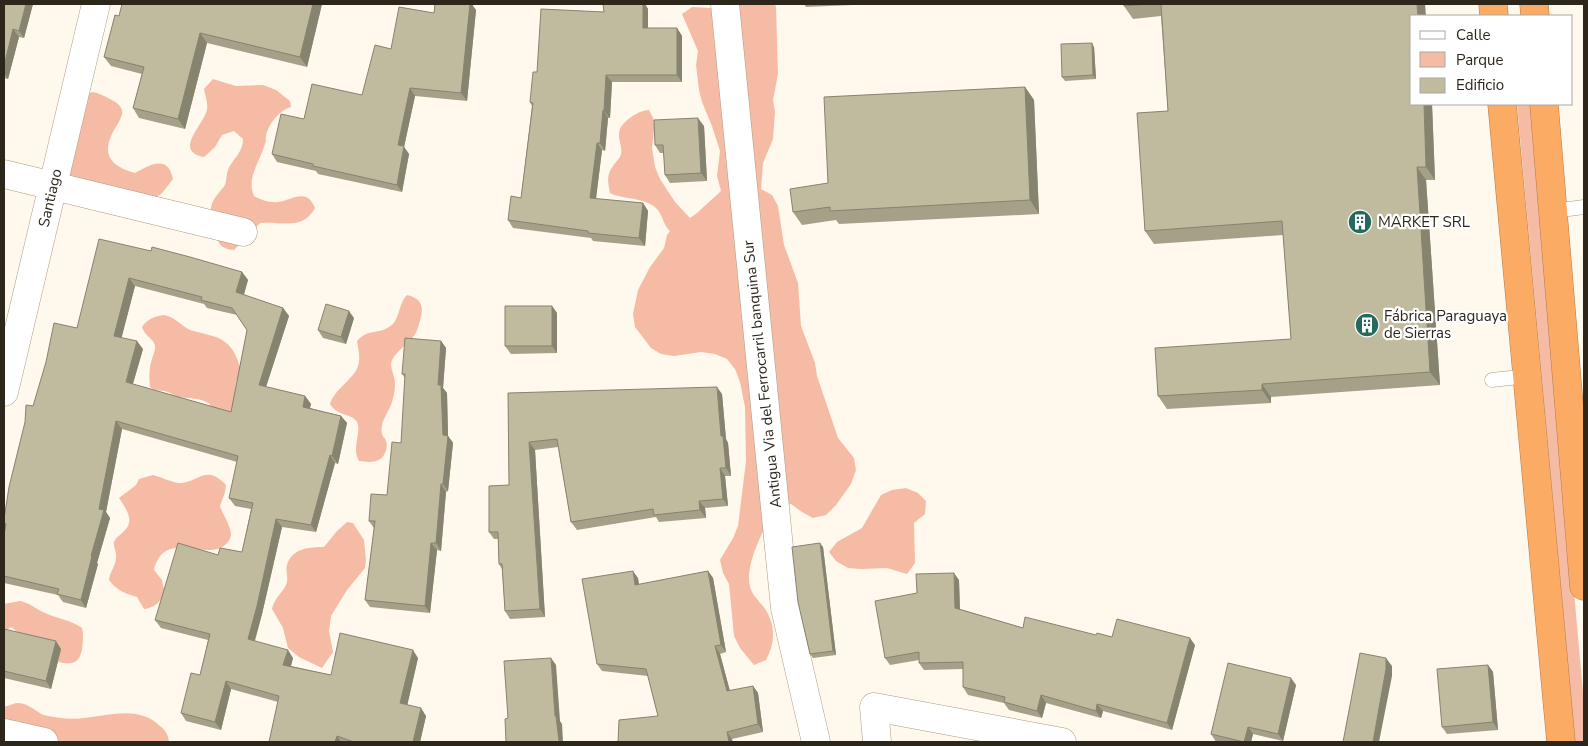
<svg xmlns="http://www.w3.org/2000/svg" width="1588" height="746" font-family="'Nunito Sans',sans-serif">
<rect width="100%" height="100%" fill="#fef8ed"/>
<path fill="#f6bba4" d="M731 4H775L776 7 778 74 773 100 775 112 773 139 763 163 761 189 772 195 778 206 784 245 798 283 801 326 815 363 817 376 838 438 854 458 856 470 851 484 836 505 826 515 813 518 802 512 791 504 775 507C765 528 744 564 750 587 753 597 760 601 765 609 776 625 775 644 766 660L754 665 740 648 734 636 729 584 723 573 720 560 733 538 738 526 746 461 745 407 740 382 735 369 727 359 715 354 701 352 674 356 661 354 651 348 635 327 633 314 638 290 650 267 664 248 667 235 670 231C664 226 663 217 658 210 647 197 624 200 610 193 608 183 606 175 613 166 615 163 618 160 620 157 624 149 618 141 619 133 620 122 639 110 649 110L655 122 652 148 655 167 660 179 675 202 690 218 697 213 721 191 717 176 720 151 712 126 702 102 699 90 696 65 698 51 682 14 692 7 729 9Z
M213 79 236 86 263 85 276 90 290 101 291 107C280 110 268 124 266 136 265 142 267 138 265 144 260 162 246 177 254 196 261 200 270 203 278 202 292 200 307 187 315 208 302 231 282 221 260 223L234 250C220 249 218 243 215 231 214 223 210 215 211 208 212 199 220 192 225 185 227 180 226 175 228 170 233 158 243 153 243 139L234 131 222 135 215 147 204 157C172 151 205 124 207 109 208 102 205 95 204 89Z
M92 92C99 93 104 96 110 99 132 110 119 119 112 134 101 157 114 167 135 173 150 165 168 154 173 179L162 193 152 201 91 192 48 163 85 95Z
M1517 104H1530L1584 703V742H1575Z
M407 295C424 299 424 309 419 324 418 327 417 332 415 334 409 344 397 350 392 360 389 368 395 375 395 383 395 389 394 396 392 402 389 412 379 423 382 434 384 440 384 435 386 441 388 445 386 452 384 455 378 464 368 462 359 461 351 448 362 432 357 422 352 413 338 417 330 404 335 387 358 378 359 361 360 355 358 348 357 341 369 327 380 336 393 324 400 316 399 303 407 295Z
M163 315C174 316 180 325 190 330 196 332 203 333 209 335 229 340 235 350 241 370L236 382 235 389 244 424 212 411 210 404C199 397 191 399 179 397 174 396 170 392 164 391 158 390 155 391 150 387 149 377 149 368 152 359 153 354 157 348 154 343 151 337 145 336 142 327 147 319 154 317 163 315Z
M153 475C162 477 170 482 179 483 198 483 206 463 226 485L225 492 220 506C223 515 230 524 231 534 231 537 229 542 226 544 207 563 164 527 154 570L162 580 165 594C160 602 154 608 144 609L137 597C126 594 116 590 109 580 110 571 116 566 116 557 117 552 113 547 114 542 116 537 122 534 125 530 135 520 125 507 119 498L136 485 139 479Z
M906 488 918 493 926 501 925 514 914 523 915 563 907 574 887 568 861 569 848 568 836 561 829 552 837 542 862 528 881 495 892 490Z
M347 522 353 523 364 540 366 560 365 568 347 590 331 616 329 631 333 652 322 668 299 657 288 648 283 628 272 609C274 599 282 593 286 585 289 578 285 571 287 565 292 548 310 547 324 547L337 531Z
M20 601C30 603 36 609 45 613 58 619 71 620 82 628 84 634 83 653 79 658 68 674 35 650 25 641 20 636 17 631 11 627L4 632V604Z
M16 703C30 702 36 714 48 716 59 718 72 720 83 718 109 716 138 705 160 726 166 731 168 734 169 742H6L4 734V707Z"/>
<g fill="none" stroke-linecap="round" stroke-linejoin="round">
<g stroke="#ac9c82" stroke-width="15">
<path id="lane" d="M1553 211 1584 207
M1492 380 1528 376"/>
</g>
<g stroke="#ac9c82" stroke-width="29">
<path id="street" d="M725 4 785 608 816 742
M4 174 243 232
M4 392 96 4
M4 733 44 742
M877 742 874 707 1062 742"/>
</g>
<g stroke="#b37c4a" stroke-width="29">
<path id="highway" d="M1493 4 1494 16
M1534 4 1535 16
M1502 104 1561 742
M1544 104 1584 586"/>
</g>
<use href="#lane" stroke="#fff" stroke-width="14"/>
<use href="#street" stroke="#fff" stroke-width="28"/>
<use href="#highway" stroke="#fbab64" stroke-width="28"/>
</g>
<path fill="#a5a188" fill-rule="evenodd" d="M4 4H33L24 38 19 37 8 79 4 78Z
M322 4 307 67 207 43 185 129 139 118 133 108 142 74 111 66 104 57 119 16Z
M435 4H473V6L476 10 467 101 415 96 404 147 409 154 402 192 318 174 316 171 277 162 272 154 304 119 362 95 391 49 434 13Z
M603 4H645L648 9V28H677L682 36V82H612L610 118H608L605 151 602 150 596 199 643 203 648 211 645 246 593 241 591 238 513 228 508 220 521 198 532 106 530 102 537 72 604 12Z
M804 4H876L806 7Z
M1124 4H1425L1412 104H1432L1435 180H1426L1440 385 1271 397V403L1167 409 1158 396 1291 339 1283 235 1154 244 1145 231 1168 111 1161 16 1133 19 1124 6Z
M1094 47 1096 79 1065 81 1062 77Z
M1025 87 1034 100 1039 214 839 224 836 220 802 225 793 212 828 183Z
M704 126 707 181 670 183 665 175 664 153H660L655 145Z
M151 251 242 272 248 280 244 295 283 308 289 316 266 387 305 396 311 404 310 408 341 416 347 423 338 464 335 463 316 532 282 527 262 614 255 641 293 658 291 666 331 675 418 658 407 705 426 716 420 742H269L278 702 231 689 221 730 186 721 181 713 200 675 208 640 161 628 155 620 218 555 242 552 251 509 235 506 229 498 237 462 122 429 106 512 110 518 97 563 98 564 86 608 63 602 58 595 4 583V535L6 527 4 524V519L33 406 77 328ZM135 286 204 304 207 308 237 315 247 330 231 412 133 384 143 349 121 338Z
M552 306 557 313V353L511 354 505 346Z
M354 318 346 344 323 338 318 330Z
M441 341 446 348 443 388 447 393 448 436 453 443 448 491 446 492 441 551 437 550 430 613 370 607 365 600 374 528 369 521 387 495 401 443 405 378 402 374Z
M508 393 722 394 726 439 728 443 731 476H725L728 506 705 508 706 518 659 522 656 517 577 530 571 522 558 447 535 450 545 617 510 619 505 611 502 569 499 564 498 539H494L489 532 509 485Z
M823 547 836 655 813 658 810 654Z
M708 571 713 578 726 652 720 654 730 691 753 686 758 693 763 732 732 739 658 716 648 676 602 671 597 664 638 578 639 585Z
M959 580 960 609 1023 628 1195 645 1172 730 1103 711 1101 718 1046 703 1042 718 1009 710 1004 703 968 695 963 687V669L924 670 919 663V660L890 665 885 658 917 593Z
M4 629 61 649 51 689 4 678Z
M1488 665 1493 672 1498 730 1447 734 1442 727Z
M1296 685 1283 741 1253 734 1251 742H1216L1211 734Z"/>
<path fill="#86836f" d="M26 4H33L24 38 19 31Z
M313 4H322L307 67 300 57Z
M468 4H473V6L476 10 467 101 461 93Z
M643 4H645L648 9V36L643 28Z
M1417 4H1425L1426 16H1418Z
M677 28 682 36V82L677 75Z
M13 29 19 37 8 79 4 73V66Z
M200 33 207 43 185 129 178 119Z
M1092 43 1094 47 1096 79 1093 75Z
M606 75 612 82 610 118 604 111Z
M1025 87 1034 100 1039 214 1030 200Z
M410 88 415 96 404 147 409 154 402 192 397 185 398 145Z
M1424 104H1432L1435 180 1426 167Z
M603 110 608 118 605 151 600 143Z
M698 118 704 126 707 181 701 173Z
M597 143 602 150 595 206 590 198Z
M1417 167 1426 180 1440 385 1430 372Z
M643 203 648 211 645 246 639 238Z
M242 272 248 280 242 300 236 292Z
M129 278 135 286 120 344 114 336Z
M552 306 557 313V353L552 346Z
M283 308 289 316 264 393 259 385Z
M349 311 354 318 346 344 341 337Z
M137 341 143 349 131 390 126 382Z
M441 341 446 348 443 388 447 393 448 436 453 443 448 491 443 484 438 385Z
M1262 384 1271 397V403L1262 390Z
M717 387 722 394 726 439 728 443 731 476 726 468 721 436Z
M305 396 311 404 308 415 303 407Z
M341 416 347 423 338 464 332 456Z
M116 421 122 429 106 512 110 518 97 563 98 564 86 608 81 600Z
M529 442 535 450 545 617 540 609Z
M330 455 335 463 316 532 311 525Z
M720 468 725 476 728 506 723 499Z
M441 484 446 492 441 551 436 543Z
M699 501 705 508 706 518 700 510Z
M276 519 282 527 262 614 253 646 248 639Z
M431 543 437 550 430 613 425 606Z
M820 543 823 547 836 655 833 651Z
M633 571 638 578 640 593 635 585Z
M708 571 713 578 726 652 721 645Z
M954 573 959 580 960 615 955 608Z
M1190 638 1195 645 1172 730 1167 723Z
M56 641 61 649 51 689 46 681Z
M715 646 720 654 732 699 727 691Z
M288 650 293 658 289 673 283 665Z
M413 650 418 658 406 711 400 703Z
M551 658 556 665 560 721 562 724 563 742H560L559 741 555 716Z
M1386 658 1392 666V676L1379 742H1373Z
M1488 665 1493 672 1498 730 1493 722Z
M1291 678 1296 685 1283 741 1278 734Z
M226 681 231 689 221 730 215 722Z
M753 686 758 693 763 732 758 724Z
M1041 695 1046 703 1042 718 1037 711Z
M1097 704 1103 711 1101 718 1096 711Z
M421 708 426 716 420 742H413Z
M1248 727 1253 734 1251 742H1244Z
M727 732 732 739 733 742H729Z
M337 736 341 742H335Z"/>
<path fill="#c0bb9e" stroke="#86836f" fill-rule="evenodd" d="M4 4H26L19 31 13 29 4 66Z
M122 4H313L300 57 200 33 178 119 133 108 144 67 104 57 115 15 119 16Z
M435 4H470L461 93 410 88 398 145 404 146 397 185 313 166V164L272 154 281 114 304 119 312 84 362 95 375 45 391 49 399 7 434 13Z
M603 4H643V28H677V75H606L604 111 603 110 600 143H597L590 198 643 203 639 238 588 233V231L508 220 511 196 521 198 533 103 530 102 533 72H537L541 9 604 12Z
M1124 4H1149L1124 6Z
M1161 4H1417L1418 16H1412V104H1424L1426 167H1417L1430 372 1262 384V390L1158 396 1155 348 1291 339 1282 221 1145 231 1137 113 1168 111Z
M1092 43 1093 75 1062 77 1061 44Z
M1025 87 1030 200 830 211V207L793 212 790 189 828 183 824 97Z
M698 118 701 173 665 175 663 145H655L654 120Z
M99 239 151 251 152 247 190 257 242 272 236 292 283 308 259 385 305 396 303 407 341 416 332 456 330 455 311 525 276 519 257 606 248 639 288 650 283 665 331 675 340 633 413 650 400 703 421 708 413 742H354L337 736 335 742H269L279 696 226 681 215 722 181 713 191 673 200 675 210 634 155 620 178 543 218 555 220 548 242 552 253 503 229 498 238 456 116 421 99 509 104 510 91 556H92L81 600 57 594 59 589 4 576V535L6 524 4 523V519L9 487 25 422 26 405 33 406 46 362 54 323 77 328ZM129 278 202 297 201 300 232 308 247 330 231 412 126 382 137 341 114 336Z
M326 304 349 311 341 337 318 330Z
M505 306H552V346H505Z
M405 338 441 341 438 385H441L443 435 448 436 443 484H441L436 543H431L425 606 365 600 375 521H369L371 494 387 495 392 442 401 443 405 374H402Z
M717 387 721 436H723L726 468H720L723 499 699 501 700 510 654 515 653 509 571 522 557 439 529 442 540 609 505 611 502 564H499L498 532H489V486L509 485 508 393Z
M820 543 833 651 810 654 798 602 792 547Z
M633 571 635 585 708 571 721 645 715 646 727 691 753 686 758 724 727 732 729 742H618L619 720 658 716 646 669 597 664 582 579Z
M954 573 955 608 1023 628 1025 617 1096 635 1097 633 1112 637 1117 619 1190 638 1167 723 1097 704 1096 711 1041 695 1037 711 1004 702 1005 697 963 687V662L919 663V652L885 658 875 601 917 593 916 574Z
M4 629 56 641 46 681 4 671Z
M1360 653 1386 658V669L1373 742H1343Z
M551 658 555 716H556L559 741 562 740V742H506L505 719 508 718 504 661Z
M1228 663 1291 678 1278 734 1248 727 1244 742 1211 734Z
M1488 665 1493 722 1442 727 1437 669Z"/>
<defs>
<g id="building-disc" transform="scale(1.25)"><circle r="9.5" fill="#256a5c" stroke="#fff"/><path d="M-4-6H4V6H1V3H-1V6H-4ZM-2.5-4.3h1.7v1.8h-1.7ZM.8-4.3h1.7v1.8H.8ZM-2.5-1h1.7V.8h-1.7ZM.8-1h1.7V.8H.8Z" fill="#fff"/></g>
</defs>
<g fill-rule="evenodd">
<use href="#building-disc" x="1360" y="222"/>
<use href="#building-disc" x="1367" y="325"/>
</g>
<g text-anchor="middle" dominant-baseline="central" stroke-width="4.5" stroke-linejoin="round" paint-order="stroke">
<g font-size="15" fill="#2c261b" stroke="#fff">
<text transform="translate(50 198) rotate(-77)">Santiago</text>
<text transform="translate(762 374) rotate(-96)">Antigua Via del Ferrocarril banquina Sur</text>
</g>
<g font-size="15" fill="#2c261b" stroke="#fff" text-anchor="start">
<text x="1378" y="222">MARKET SRL</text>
<text x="1384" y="316">Fábrica Paraguaya<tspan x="1384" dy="17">de Sierras</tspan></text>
</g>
</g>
<rect width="1588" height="746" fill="none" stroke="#2c261b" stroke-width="10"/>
<rect x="1410" y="15" width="162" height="90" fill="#ffffff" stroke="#aba8a4"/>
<rect x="1420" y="31" width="25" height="8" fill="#ffffff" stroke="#aba8a4"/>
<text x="1456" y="40" font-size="15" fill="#2c261b">Calle</text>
<rect x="1420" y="52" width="25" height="15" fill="#f6bba4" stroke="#aba8a4"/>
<text x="1456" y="65" font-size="15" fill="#2c261b">Parque</text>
<rect x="1420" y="78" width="25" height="15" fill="#c0bb9e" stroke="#aba8a4"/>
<text x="1456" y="90" font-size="15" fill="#2c261b">Edificio</text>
</svg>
